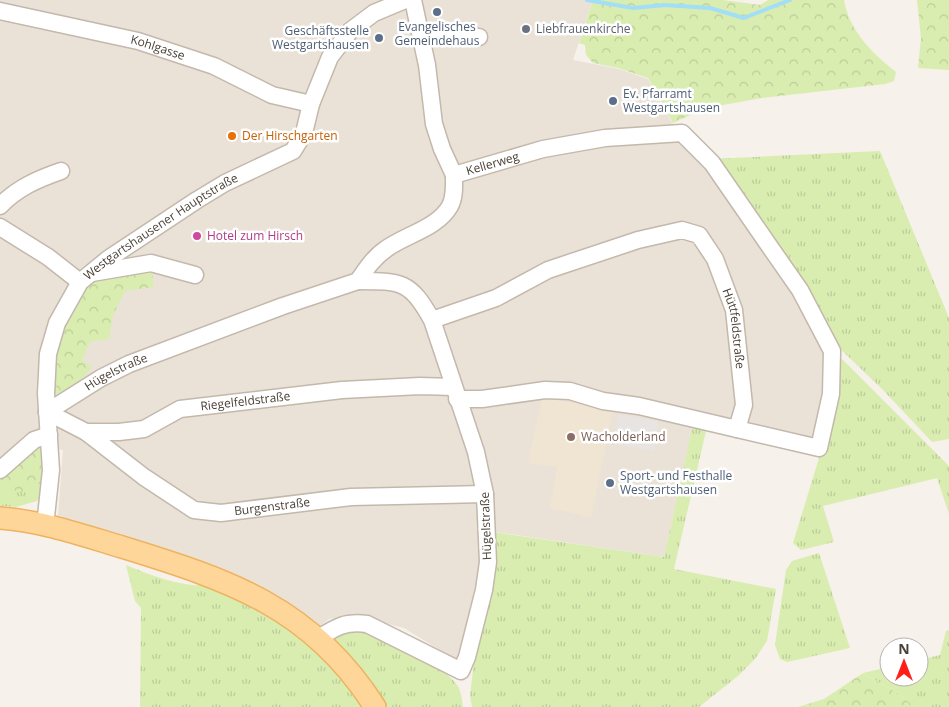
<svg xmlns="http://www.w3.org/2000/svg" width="949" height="707" font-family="'Open Sans',sans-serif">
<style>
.residential{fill:#eae2d7}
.education{fill:#f0e4d3}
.grass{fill:url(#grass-tufts)}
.forest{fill:url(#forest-crowns)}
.parking{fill:#e7e4e2}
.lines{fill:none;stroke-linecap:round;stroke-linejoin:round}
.stream{stroke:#a2def7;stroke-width:4}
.minor-casing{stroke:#c3b8ab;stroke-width:19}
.major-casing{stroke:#eeb360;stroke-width:24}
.minor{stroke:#fff;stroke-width:16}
.major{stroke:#ffd69a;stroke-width:21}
.service-dot{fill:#5c6f8a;stroke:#fff;stroke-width:2}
.worship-dot{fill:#6b7280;stroke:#fff;stroke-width:2}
.food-dot{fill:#e8710a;stroke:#fff;stroke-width:2}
.hotel-dot{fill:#d1479c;stroke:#fff;stroke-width:2}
.education-dot{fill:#8d6e63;stroke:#fff;stroke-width:2}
.labels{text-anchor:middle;stroke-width:5;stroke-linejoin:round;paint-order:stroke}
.service-label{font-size:12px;fill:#4e5e75;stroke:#fff;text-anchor:start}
.worship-label{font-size:12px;fill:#5b616d;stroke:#fff;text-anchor:start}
.street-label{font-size:12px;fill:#4b4137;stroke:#fff}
.food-label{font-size:12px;fill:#c56008;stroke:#fff;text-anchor:start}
.hotel-label{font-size:12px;fill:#b23c85;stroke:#fff;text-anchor:start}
.education-label{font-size:12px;fill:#785e54;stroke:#fff;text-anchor:start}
</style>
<defs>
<pattern id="grass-tufts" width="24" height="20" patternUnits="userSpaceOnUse" patternTransform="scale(1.25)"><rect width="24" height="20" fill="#d9edb0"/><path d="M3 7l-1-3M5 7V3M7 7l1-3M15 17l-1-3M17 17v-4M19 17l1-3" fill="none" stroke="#bccc98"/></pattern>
<pattern id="forest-crowns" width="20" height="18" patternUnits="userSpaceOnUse" patternTransform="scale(1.25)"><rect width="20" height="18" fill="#d9edb0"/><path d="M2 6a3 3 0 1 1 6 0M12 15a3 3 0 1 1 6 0" fill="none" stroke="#bccc98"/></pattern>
</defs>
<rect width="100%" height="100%" fill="#f6f1ea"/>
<!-- residential -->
<path class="residential" d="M0 0H593L573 60 619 69 648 79 679 135 712 168 800 296 823 344 830 368 818 440 695 417 664 557 482 530 483 572 458 661 404 628 353 615 329 619 320 626 260 585 216 566 58 516 63 450 22 442 0 461Z"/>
<!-- education -->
<path class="education" d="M542 397 613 411 591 518 550 508 557 467 528 463Z"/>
<!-- grass -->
<g class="grass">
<path d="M880 151 949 318V439L932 442 882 389 835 344 750 201 726 170 711 159Z"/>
<path d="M842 359 949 466V514L937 478 823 506 834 542 801 550 793 543 823 445 835 364Z"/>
<path d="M693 424 706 431 674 569 776 589 767 641 755 659 738 676 699 707H472L470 696 475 652 492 532 664 557Z"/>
<path d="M44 478 43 491 37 501 16 507 0 506V490H12Z"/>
<path d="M819 553 850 648 787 662 780 659 775 645 786 570 792 561Z"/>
<path d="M126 565C147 574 169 582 192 585 198 586 204 584 210 587 271 608 332 652 364 707H140L141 608 135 601Z"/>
<path d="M355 629C383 640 439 660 457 685 461 690 462 700 463 707H385L365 673 330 638Z"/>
<path d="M949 630V707H915L899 694 863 673 889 667V677H919V660L940 655 946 631Z"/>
</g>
<!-- forest -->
<g class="forest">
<path d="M593 0H723L760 5 768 0H844C850 32 871 52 896 72L894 81 885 84 762 98 706 108 673 123 648 78 618 68 593 63 586 55 585 45 579 43Z"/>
<path d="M917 0H949V70L918 68 921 38Z"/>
<path d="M151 267 154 287 125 291 113 315 109 339 90 342 82 360 92 367C83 379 68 394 52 394 54 365 56 333 71 307 78 296 87 286 95 276Z"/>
<path d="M33 447 40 448 45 453 44 478 29 491 0 490V474Z"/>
<path d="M863 673 899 694 915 707H798L824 699Z"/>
</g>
<!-- parking -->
<path class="parking" d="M619 415 659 421 654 451 614 444Z"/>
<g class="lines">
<!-- stream -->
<path class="stream" d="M587 0 633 8 665 5 710 8 744 18 790 0"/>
<!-- minor casing -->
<g class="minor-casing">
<g id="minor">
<path id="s1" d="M413 0 427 65 434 124 442 149 454 175 543 149 605 138 682 133 712 163 770 247 800 290 832 351 831 394 819 448 737 429"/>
<path id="s2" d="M0 11 138 41 214 66 272 95 311 104"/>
<path d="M421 37H479"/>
<path d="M0 206C17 188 38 179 61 171"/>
<path d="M0 227 48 257 80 282"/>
<path d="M92 273 151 263 195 275"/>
<path id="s3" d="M432 320 496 298 548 270 638 240 682 230 699 235 715 259 734 310 744 405 737 429 639 406 603 401 570 391 545 390 482 399H457"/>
<path id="s4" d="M47 412 101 378 129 364 283 306 358 281C366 269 374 257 386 249 405 235 438 228 450 206 455 197 454 186 454 175"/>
<path id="s5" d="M47 412 86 432H119L144 429 180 409 342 390 420 386 454 387"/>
<path id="s6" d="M86 432 144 477 194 510 221 513 351 497 485 494"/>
<path d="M0 470 34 440 49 435"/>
<path id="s7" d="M45 526 51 470 46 394 48 354 57 323 80 282 108 259 197 200 225 183 293 151 304 133 311 104 330 57 350 31 374 13 405 0"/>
<path d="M317 639C336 627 345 621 367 624L461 671 467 657 484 590 488 562 485 494 476 452 432 320C410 281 402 281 358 281"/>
</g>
</g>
<!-- major casing -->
<g class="major-casing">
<path id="major" d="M0 518C42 521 82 535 122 547 229 580 312 607 375 707"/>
</g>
<!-- minor -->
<use href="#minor" class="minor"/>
<!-- major -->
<use href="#major" class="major"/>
</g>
<!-- markers -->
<g class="service-dot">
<circle cx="437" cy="12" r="5"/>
<circle cx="379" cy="38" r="5"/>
<circle cx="613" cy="101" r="5"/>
<circle cx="610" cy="483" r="5"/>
</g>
<circle class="worship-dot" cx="526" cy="29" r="5"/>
<circle class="food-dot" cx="232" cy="136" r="5"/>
<circle class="hotel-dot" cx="197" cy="236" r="5"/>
<circle class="education-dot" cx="571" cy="437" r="5"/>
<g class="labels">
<!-- service labels -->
<g class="service-label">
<text x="437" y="31" text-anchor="middle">Evangelisches<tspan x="437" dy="14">Gemeindehaus</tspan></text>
<text x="369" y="35" text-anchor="end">Geschäftsstelle<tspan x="369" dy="14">Westgartshausen</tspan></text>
<text x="623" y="98">Ev. Pfarramt<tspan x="623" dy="14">Westgartshausen</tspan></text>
<text x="620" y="480">Sport- und Festhalle<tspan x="620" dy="14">Westgartshausen</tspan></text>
</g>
<!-- worship labels -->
<g class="worship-label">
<text x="536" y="33">Liebfrauenkirche</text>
</g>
<!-- street labels -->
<g class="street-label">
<text dy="4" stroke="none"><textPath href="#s2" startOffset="162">Kohlgasse</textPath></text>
<text dy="4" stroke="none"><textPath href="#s1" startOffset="221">Kellerweg</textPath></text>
<text dy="4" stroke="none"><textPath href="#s7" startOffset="350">Westgartshausener Hauptstraße</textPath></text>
<text dy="4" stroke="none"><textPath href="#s3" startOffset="386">Hüttfeldstraße</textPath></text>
<text dy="4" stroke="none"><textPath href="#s4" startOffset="80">Hügelstraße</textPath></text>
<text dy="4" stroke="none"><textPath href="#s5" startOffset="209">Riegelfeldstraße</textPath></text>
<text dy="4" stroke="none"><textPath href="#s6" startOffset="212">Burgenstraße</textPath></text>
<text transform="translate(486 526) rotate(-92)" y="4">Hügelstraße</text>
</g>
<!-- food labels -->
<g class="food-label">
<text x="242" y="140">Der Hirschgarten</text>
</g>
<!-- hotel labels -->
<g class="hotel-label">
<text x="207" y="240">Hotel zum Hirsch</text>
</g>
<!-- education labels -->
<g class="education-label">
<text x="581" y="441">Wacholderland</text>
</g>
</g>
<!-- north arrow -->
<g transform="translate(904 662)"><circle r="24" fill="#ffffff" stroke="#b7b3af"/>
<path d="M0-4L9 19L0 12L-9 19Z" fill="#ff1f18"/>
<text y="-8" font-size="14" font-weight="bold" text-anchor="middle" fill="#4b4137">N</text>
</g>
</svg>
